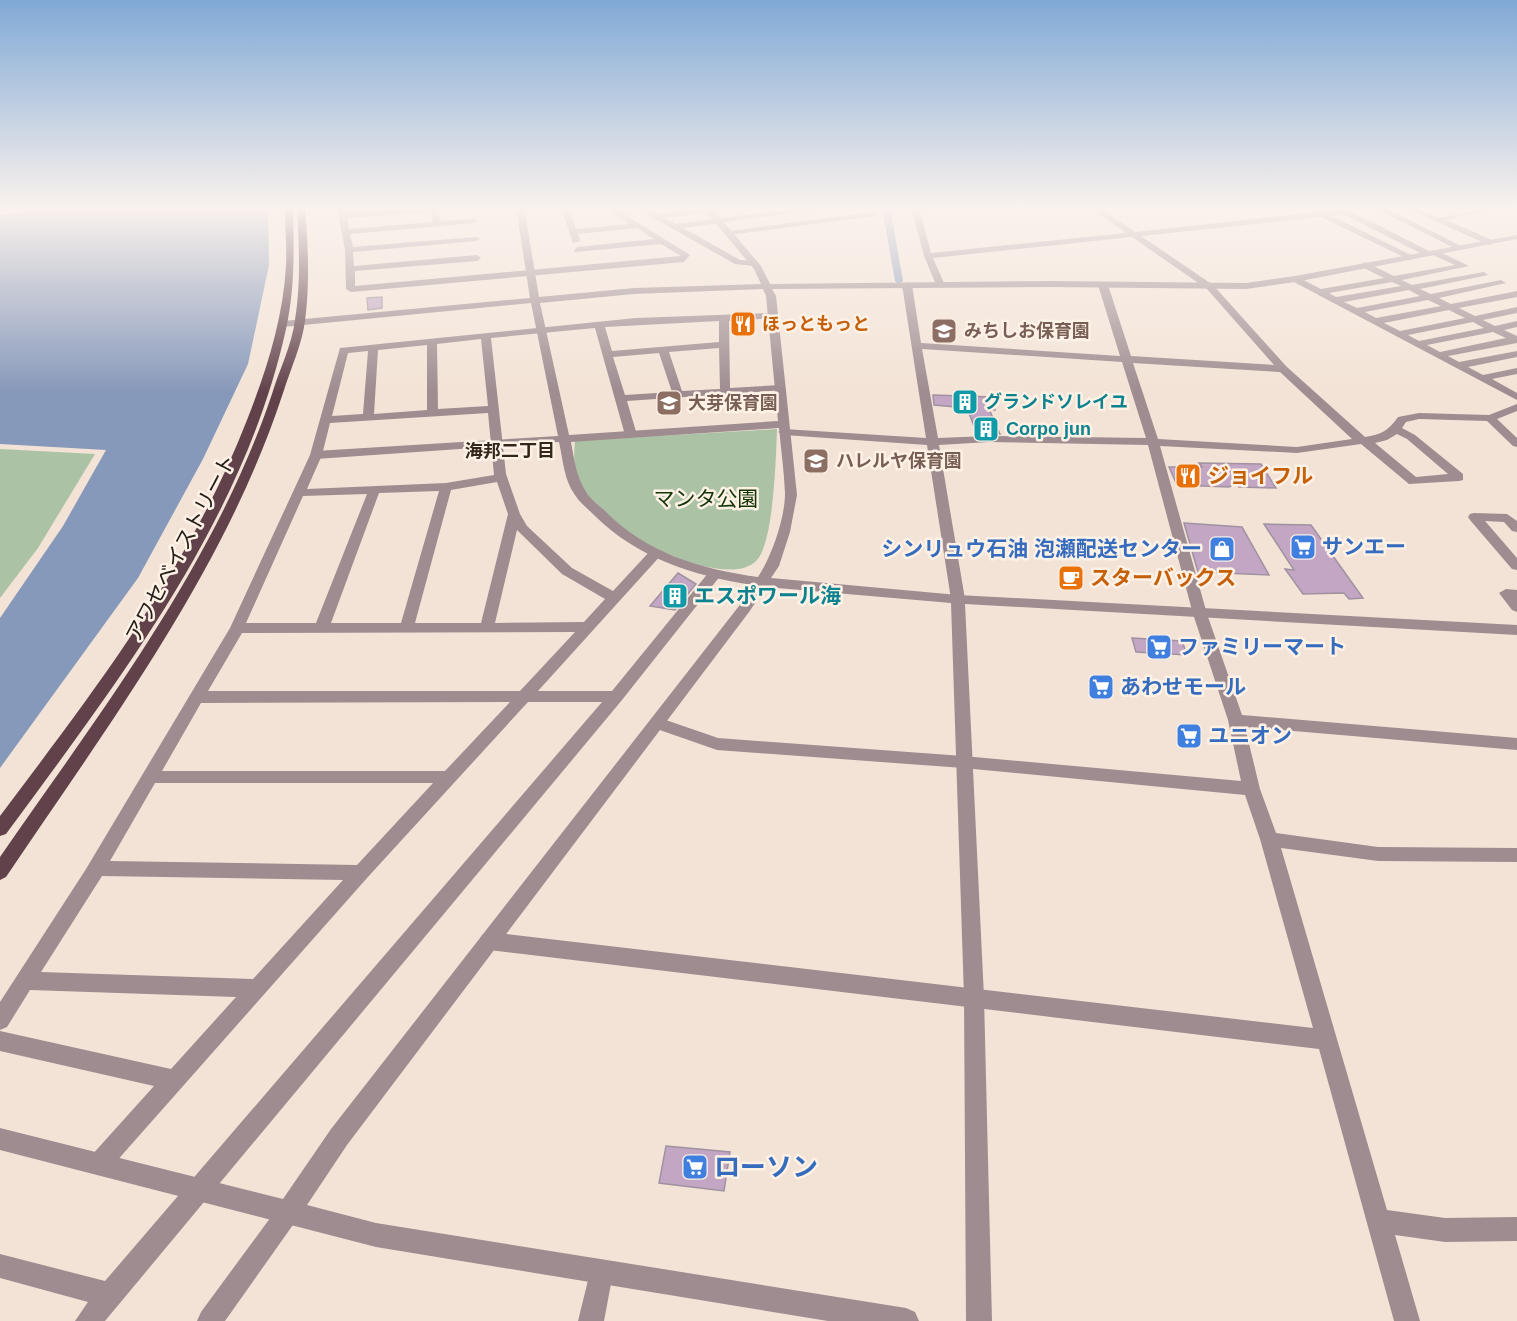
<svg xmlns="http://www.w3.org/2000/svg" width="1517" height="1321" font-family="Helvetica,'Noto Sans JP',sans-serif">
<style>
.green{fill:#acc2a5}
.water{fill:#8799ba}
.lines{fill:none;stroke-linecap:round;stroke-linejoin:round}
.canal{fill:#8799ba;fill-rule:evenodd}
.building{fill:#c2a6c3;stroke:#a092a0;stroke-width:1.5}
.minor{fill:#9e8c90;fill-rule:evenodd}
.tertiary{fill:#9e8c90;fill-rule:evenodd}
.primary{fill:#61424b;fill-rule:evenodd}
.labels{text-anchor:middle;stroke-width:5;stroke-linejoin:round;paint-order:stroke}
.far-food-label{font-size:18px;font-weight:bold;fill:#c56008;stroke:#fef1e6;text-anchor:start}
.far-education-label{font-size:18px;font-weight:bold;fill:#785e54;stroke:#fef1e6;text-anchor:start}
.far-culture-label{font-size:18px;font-weight:bold;fill:#0d838f;stroke:#fef1e6;text-anchor:start}
.far-neighbourhood-label{font-size:18px;font-weight:bold;fill:#33271c;stroke:#fef1e6}
.food-label{font-size:21px;font-weight:bold;fill:#c56008;stroke:#fef1e6;text-anchor:start}
.park-label{font-size:21px;fill:#153607;stroke:#fef1e6}
.shop-label{font-size:21px;font-weight:bold;fill:#366cbe;stroke:#fef1e6;text-anchor:start}
.street-label{font-size:21px;fill:#26201b;stroke:#fef1e6}
.culture-label{font-size:21px;font-weight:bold;fill:#0d838f;stroke:#fef1e6;text-anchor:start}
.near-shop-label{font-size:26px;font-weight:bold;fill:#366cbe;stroke:#fef1e6;text-anchor:start}
</style>
<rect width="100%" height="100%" fill="#f3e3d6"/>
<!-- green -->
<g class="green">
<path d="M777 429C776 456 774 541 757 560 730 589 642 545 617 526 606 517 593 504 585 493 574 479 573 458 575 441Z"/>
<path d="M0 449 95 454 38 548 0 598Z"/>
</g>
<!-- water -->
<path class="water" d="M67 207H268L269 265 248 364 203 459 138 578 0 768V618L63 526 106 450 0 444V215Z"/>
<g class="lines">
<!-- canal -->
<path class="canal" d="M882 207H890L903 281 899 284 895 281Z"/>
</g>
<!-- building -->
<g class="building">
<path d="M382 297V308L368 310 367 298Z"/>
<path d="M933 395 993 397 995 410 989 409 1000 434H977L967 408 934 405Z"/>
<path d="M1199 463 1261 464 1276 488 1239 487 1236 483 1229 487 1177 485 1169 467H1202Z"/>
<path d="M1184 523 1242 527 1269 575 1198 572Z"/>
<path d="M1264 524 1311 525 1363 598 1349 599 1344 593 1303 594 1285 569 1294 570Z"/>
<path d="M678 573 696 584 675 610 650 606Z"/>
<path d="M1132 638 1182 641 1187 655 1136 652Z"/>
<path d="M666 1146 730 1152 724 1191 659 1183Z"/>
</g>
<g class="lines">
<!-- minor -->
<g class="minor">
<path d="M337 207H345L346 213 437 207 441 221 474 219 478 221 474 223 350 234 353 247 476 237 480 239 476 241 353 252 354 266 477 255 481 258 477 261 355 271V286L681 256 661 244 575 252 574 250 578 247 654 239 637 228 578 234 580 241 573 243 561 207H569L576 229 630 224 603 207H613L690 255 684 262 351 292 346 289 345 250ZM431 212 433 222 349 229 347 218Z"/>
<path d="M634 207H645L657 214 716 207H743L665 218 675 224 808 207H834L683 228 740 260 757 261V265L754 266 735 264Z"/>
<path d="M911 207H919L931 253 1126 233 1090 207H1100L1135 232 1336 210 1331 207H1342L1431 252 1438 251 1469 266 1402 280 1412 285 1484 272 1488 275 1420 289 1431 294 1501 280 1506 283 1439 298 1451 304 1517 291V297L1459 308 1475 316 1517 307V313L1483 320 1495 326 1517 321V327L1504 330 1517 336V343L1448 356 1459 362 1517 351V357L1468 367 1483 375 1517 368V374L1492 379 1517 393V400L1292 281V277H1298L1321 289 1384 278 1362 267 1361 265 1365 262 1394 276 1455 265 1433 255 1426 256 1343 214 1332 216 1415 257 1408 259 1321 217 1141 236 1213 285 1287 367 1365 437C1381 435 1389 430 1398 417L1419 413 1489 415 1517 404V411L1497 419 1517 438V447L1513 446 1487 421 1419 419 1406 422 1402 428 1415 435 1463 474V480L1459 481 1409 484 1361 444 1297 453 1160 446 1207 614 1242 715 1517 738V750L1245 727 1260 789 1276 833 1378 847 1517 848V862L1378 861 1281 848 1387 1210 1445 1218 1517 1217V1241L1445 1242 1395 1235 1420 1321H1394L1319 1049 489 950 482 947 479 941 482 935 489 932 1313 1028 1260 839 1245 795 963 768 717 750 651 727 649 723 651 719 657 717 718 738 963 756 1241 781 1228 720 1193 614 1148 445 989 442 939 445 965 599 958 603 951 599 927 445 784 435 778 432 784 429 926 438 902 285 907 282 912 285 921 343 1120 356 1098 285 1103 282 1108 285 1131 356 1274 365 1207 289 1132 237 933 258 945 285 937 287 924 256ZM1392 282 1401 286 1336 297 1329 293ZM1409 290 1420 296 1357 308 1344 302ZM1428 300 1441 306 1376 318 1365 312ZM1449 310 1465 318 1400 331 1384 323ZM1473 322 1484 328 1419 341 1408 335ZM1493 332 1506 338 1440 352 1427 345ZM922 349 1122 362 1146 438 989 436 938 438ZM1133 363 1280 372 1352 439 1297 447 1158 439ZM1397 434 1407 439 1448 474 1416 477 1375 443 1387 440Z"/>
<path d="M1373 207H1384L1465 248 1458 250Z"/>
<path d="M1404 207C1418 207 1430 217 1441 217 1461 216 1480 207 1502 207L1446 220 1492 240V244L1489 245Z"/>
<path d="M873 212 877 214 876 216 729 235 725 233 729 231Z"/>
<path d="M774 313 779 316 777 318 729 321 730 388 780 385 784 386V390L627 401 637 435 631 438 625 435 595 328 491 338 506 474 520 514 527 526 572 568 613 591 650 551 655 550 662 554 538 691H612L709 572H719L721 575 622 700 105 1321H75L88 1302 0 1278V1254L105 1281 602 702H528L367 878 107 1172 99 1175 91 1172 88 1164 91 1156 154 1086 0 1051V1031L171 1069 236 997 30 990 7 1027 0 1030V1002L86 869 230 628 310 455 340 348 636 318ZM719 321V342L612 351 605 327ZM481 339 488 406 438 409 437 344ZM427 345V410L374 414 378 350ZM719 348 720 389 682 391 669 352ZM368 351 363 414 332 416 348 353ZM659 353 672 392 625 395 613 357ZM488 413 494 475 446 483 307 489 322 455 330 423ZM497 482 508 514 481 623H415L451 490ZM439 491 401 623H331L379 493ZM367 494 316 623H246L303 496ZM517 530 562 574 605 599 584 622 495 623ZM575 632 520 691H208L242 633ZM510 702 445 771H162L201 703ZM155 783H433L357 865 110 861ZM102 876 343 880 253 979 41 972Z"/>
<path d="M1474 513 1507 514 1517 521V532L1512 531 1504 522 1485 521 1517 558V570L1512 569 1470 520 1468 517 1470 514Z"/>
<path d="M1506 589 1517 590V612L1512 610 1499 593Z"/>
<path d="M287 1202 295 1206 299 1214 295 1222 225 1321H197L201 1312 279 1206Z"/>
<path d="M601 1261 610 1264 613 1273 604 1321H578L592 1264Z"/>
</g>
<!-- tertiary -->
<path class="tertiary" d="M516 207H524L539 297 634 288 761 284 754 269 702 207H711L761 266 770 284 1051 281 1246 283 1295 276 1517 235V239L1295 282 1246 289 1051 287 772 289 776 296 797 495 790 532 779 566 771 578 958 595 1517 625V635L965 604 984 997 992 1321H966L964 997 951 603 766 587 749 612 347 1145 307 1205 376 1223 906 1308 915 1312 919 1321H828L376 1247 0 1150V1128L283 1199 331 1129 739 606 753 585C694 576 637 558 594 515 588 509 580 503 575 495 564 480 563 460 559 442L316 459 310 455 316 451 558 436 531 303 283 327 278 324 283 321 530 298ZM763 289 766 296 778 421 569 435 540 303 634 294ZM779 428C781 449 784 471 785 493 785 518 772 556 758 577 700 569 646 553 604 510 597 504 589 498 585 490 576 476 574 458 571 442Z"/>
<!-- primary -->
<g class="primary">
<path d="M285 207H293C294 248 295 289 286 329 244 520 119 680 6 834L0 836V816C94 691 190 567 247 420 266 372 283 319 286 266 287 247 285 227 285 207Z"/>
<path d="M297 207H305C308 246 310 282 305 321 302 344 291 368 284 390 227 567 109 724 6 877L0 880V857C101 711 215 564 272 394 279 370 292 345 295 320 301 282 299 246 297 207Z"/>
</g>
</g>
<!-- sky -->
<linearGradient id="sky" x2="0" y2="1"><stop stop-color="#81a9d6"/><stop offset="0.53" stop-color="#faf2ed"/><stop offset="1" stop-color="#faf2ed" stop-opacity="0"/></linearGradient>
<rect width="1517" height="392" fill="url(#sky)"/>
<!-- icons -->
<defs>
<g id="restaurant-square" transform="scale(1.35)"><rect x="-9" y="-9" width="18" height="18" rx="4" fill="#e8710a" stroke="#fef1e6"/><path d="M-5-6h1v4h1v-4h1v4h1v-4h1v5L-1.5 .5V6h-2V.5L-5-1ZM5-6V6H3V1.5H1.5Q1.5-4 5-6Z" fill="#fff"/></g>
<g id="school-square" transform="scale(1.35)"><rect x="-9" y="-9" width="18" height="18" rx="4" fill="#8d6e63" stroke="#fef1e6"/><path d="M0-5L7-2L0 1L-7-2ZM-4 1L0 2.5L4 1V4Q0 6-4 4Z" fill="#fff"/></g>
<g id="building-square" transform="scale(1.35)"><rect x="-9" y="-9" width="18" height="18" rx="4" fill="#0f9aa8" stroke="#fef1e6"/><path d="M-4-6H4V6H1V3H-1V6H-4ZM-2.5-4.3h1.7v1.8h-1.7ZM.8-4.3h1.7v1.8H.8ZM-2.5-1h1.7V.8h-1.7ZM.8-1h1.7V.8H.8Z" fill="#fff"/></g>
<g id="supermarket-square" transform="scale(1.35)"><rect x="-9" y="-9" width="18" height="18" rx="4" fill="#3f7fe0" stroke="#fef1e6"/><path d="M-6-5.5h2.5l.6 2H6L4.5 2H-2.5L-4.4-4H-6ZM-1.5 3.2a1.3 1.3 0 1 0 .1 0ZM3 3.2a1.3 1.3 0 1 0 .1 0Z" fill="#fff"/></g>
<g id="shop-square" transform="scale(1.35)"><rect x="-9" y="-9" width="18" height="18" rx="4" fill="#3f7fe0" stroke="#fef1e6"/><path d="M-5-2.5h2.3a2.7 3.5 0 0 1 5.4 0H5L5.5 6h-11ZM-1.5-2.5h3a1.5 2.3 0 0 0-3 0Z" fill="#fff"/></g>
<g id="cafe-square" transform="scale(1.35)"><rect x="-9" y="-9" width="18" height="18" rx="4" fill="#e8710a" stroke="#fef1e6"/><path d="M-5.5-4.5H6V0H3Q3 3.5 0 3.5H-2.5Q-5.5 3.5-5.5 0ZM3-3.2v2h1.7v-2ZM-6 4.5H4V6H-6Z" fill="#fff"/></g>
</defs>
<g fill-rule="evenodd">
<use href="#restaurant-square" x="743" y="324"/>
<use href="#school-square" x="944" y="331"/>
<use href="#building-square" x="965" y="402"/>
<use href="#school-square" x="669" y="403"/>
<use href="#building-square" x="986" y="429"/>
<use href="#school-square" x="816" y="461"/>
<use href="#restaurant-square" x="1188" y="476"/>
<use href="#supermarket-square" x="1303" y="547"/>
<use href="#shop-square" x="1222" y="549"/>
<use href="#cafe-square" x="1071" y="578"/>
<use href="#building-square" x="675" y="596"/>
<use href="#supermarket-square" x="1159" y="647"/>
<use href="#supermarket-square" x="1101" y="687"/>
<use href="#supermarket-square" x="1189" y="736"/>
<use href="#supermarket-square" x="695" y="1167"/>
</g>
<g class="labels">
<!-- far-food labels -->
<g class="far-food-label">
<text x="762" y="330">ほっともっと</text>
</g>
<!-- far-education labels -->
<g class="far-education-label">
<text x="964" y="337">みちしお保育園</text>
<text x="688" y="409">大芽保育園</text>
<text x="836" y="467">ハレルヤ保育園</text>
</g>
<!-- far-culture labels -->
<g class="far-culture-label">
<text x="984" y="408">グランドソレイユ</text>
<text x="1006" y="435">Corpo jun</text>
</g>
<!-- far-neighbourhood labels -->
<g class="far-neighbourhood-label">
<text x="510" y="457">海邦二丁目</text>
</g>
<!-- food labels -->
<g class="food-label">
<text x="1208" y="483">ジョイフル</text>
<text x="1090" y="585">スターバックス</text>
</g>
<!-- park labels -->
<g class="park-label">
<text x="706" y="506">マンタ公園</text>
</g>
<!-- shop labels -->
<g class="shop-label">
<text x="1322" y="554">サンエー</text>
<text x="1202" y="556" text-anchor="end">シンリュウ石油 泡瀬配送センター</text>
<text x="1178" y="654">ファミリーマート</text>
<text x="1120" y="694">あわせモール</text>
<text x="1208" y="743">ユニオン</text>
</g>
<!-- street labels -->
<g class="street-label">
<text transform="translate(181 548) rotate(-62)" y="7">アワセベイストリート</text>
</g>
<!-- culture labels -->
<g class="culture-label">
<text x="694" y="603">エスポワール海</text>
</g>
<!-- near-shop labels -->
<g class="near-shop-label">
<text x="714" y="1176">ローソン</text>
</g>
</g>
</svg>
